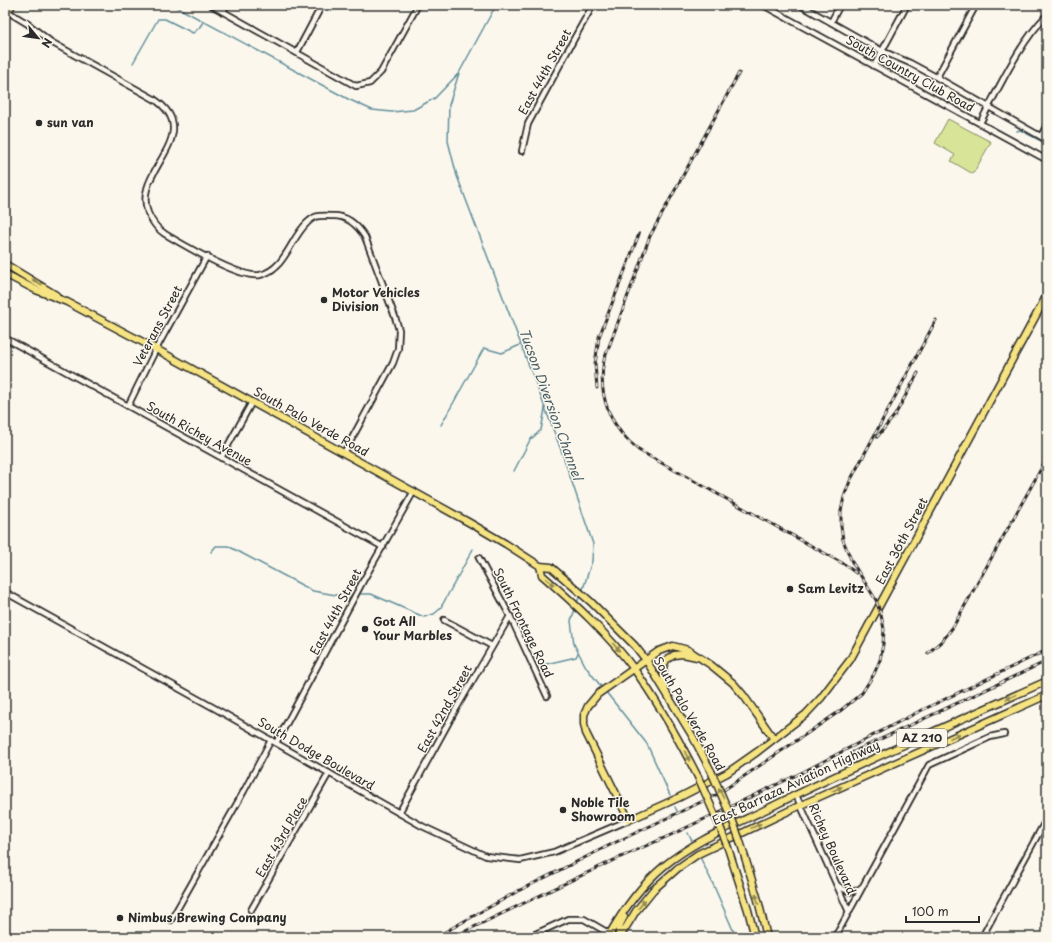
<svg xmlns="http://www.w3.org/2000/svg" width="1052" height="942" font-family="'Playpen Sans',sans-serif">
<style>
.green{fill:#d8e598;stroke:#828862}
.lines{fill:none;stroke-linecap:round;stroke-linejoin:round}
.stream{stroke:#628f9c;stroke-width:1.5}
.minor-casing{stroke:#2b2b2b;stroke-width:8}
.major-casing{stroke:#2b2b2b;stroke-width:9}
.minor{stroke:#fbf7ec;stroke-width:4.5}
.major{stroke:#f6e381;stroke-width:6}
.rail-casing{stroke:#2b2b2b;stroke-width:3}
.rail{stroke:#fbf7ec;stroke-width:1.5;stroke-dasharray:4.5;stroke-linecap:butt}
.major-bridge-casing{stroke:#2b2b2b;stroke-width:9;stroke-linecap:butt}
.major-bridge{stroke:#f6e381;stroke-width:6}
.oneway{fill:#908756}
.poi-dot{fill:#2b2b2b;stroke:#fbf7ec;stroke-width:1.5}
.labels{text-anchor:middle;stroke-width:3;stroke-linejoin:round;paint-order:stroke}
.shield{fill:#fbf7ec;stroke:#696865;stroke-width:1}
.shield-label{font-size:11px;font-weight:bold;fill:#2b2b2b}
.street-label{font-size:12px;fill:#2b2b2b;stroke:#fbf7ec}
.poi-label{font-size:12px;font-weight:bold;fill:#2b2b2b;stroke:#fbf7ec;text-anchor:start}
.water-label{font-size:13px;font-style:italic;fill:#475d63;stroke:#fbf7ec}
</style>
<rect width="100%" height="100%" fill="#fbf7ec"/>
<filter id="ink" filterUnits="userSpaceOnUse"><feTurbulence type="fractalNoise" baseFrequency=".025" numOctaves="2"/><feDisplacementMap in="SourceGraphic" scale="8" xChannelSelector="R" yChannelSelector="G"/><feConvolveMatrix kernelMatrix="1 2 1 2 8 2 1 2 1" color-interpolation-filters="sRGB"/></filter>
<g filter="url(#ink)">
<!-- green -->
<path class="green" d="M948 119 991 142 973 174 951 161 955 155 935 143Z"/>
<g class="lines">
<!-- stream -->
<g class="stream">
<path d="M173 5 348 99 372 110 392 112 413 110 435 98 458 74"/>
<path d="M496 5 459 73 449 105 448 141 457 176 561 450 593 544 592 561 582 592"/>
<path d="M133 63 158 19H165L193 33 199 28 203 22"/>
<path d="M1017 131 1020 130 1047 144"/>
<path d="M441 425 484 348 502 353 520 345"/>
<path d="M514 471 530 440 541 430 545 409"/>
<path d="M211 552 216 546H228L313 591 336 595H351"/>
<path d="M361 594H371L424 617 434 614 440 609 473 549"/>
<path d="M577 603 580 595"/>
<path d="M575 609 571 621 574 644 586 667 603 689"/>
<path d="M542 665 576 657 578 653"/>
<path d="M606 692 647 744 670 795"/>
<path d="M675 807 677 811"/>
<path d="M688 833 694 845"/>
<path d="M699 855 713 884 736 937"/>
</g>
<!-- minor casing -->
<g class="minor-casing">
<g id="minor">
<path d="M211 5 356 86 370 83 381 72 418 5"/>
<path d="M763 5 1047 160"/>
<path d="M802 6 882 51 910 63 936 77 1047 140"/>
<path d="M5 10 28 24 51 42 154 99C197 128 155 158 147 189 145 196 145 205 148 213 152 222 157 229 165 234 184 245 240 279 260 275 286 269 290 238 308 222 310 220 313 218 315 217 321 215 328 216 334 216 348 216 358 226 365 237L395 317 399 330 398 349 393 363 344 453"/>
<path d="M223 12 226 5"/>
<path d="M831 22 840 5"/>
<path d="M297 52 322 5"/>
<path d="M874 66 907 5"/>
<path d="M937 77 976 5"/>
<path d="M980 123C999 88 1019 43 1047 15"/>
<path d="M1041 136 1047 125"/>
<path d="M522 151 528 124 575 37 593 5"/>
<path d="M5 338 383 547"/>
<path d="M128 406 156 349 207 256"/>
<path d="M221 458 252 402"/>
<path d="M479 558 511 618 547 696"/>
<path d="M5 592 216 709 422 826 486 856 520 860 554 852 629 820"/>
<path d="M444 620 492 646"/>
<path d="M276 743 363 581 414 491"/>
<path d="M796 795 849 912"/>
<path d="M399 813 456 709 510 616"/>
<path d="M837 885C846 891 852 895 862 887"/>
<path d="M251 910 329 773"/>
<path d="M171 920 244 791 271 740"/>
<path d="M529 937 568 919H584L610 934"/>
<path d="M834 937 839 930 929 765 990 737 1004 734"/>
<path d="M982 937 1047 818"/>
</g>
</g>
<!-- major casing -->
<g class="major-casing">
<g id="major">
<path d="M5 17 12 5"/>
<path d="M5 264 56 295"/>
<path d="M5 274 36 290 67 302 156 349 470 523 506 544 540 566 551 567 591 602 635 646 646 660 665 691 693 737 711 771"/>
<path d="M540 566 542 575C575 604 608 634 634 669 659 703 679 740 698 777"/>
<path d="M665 689 663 667 666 660 674 655 683 654 697 657"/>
<path d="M774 739 744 696 733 683 711 665 688 650 673 646 659 651 598 694 588 706 584 715V724L586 733 629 820 678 798 727 773 757 752 806 714 821 698 850 660 1047 295"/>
<path d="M740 841 758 900 767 937"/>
<path d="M728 848 748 910 755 937"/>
<path d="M608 937C623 910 640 886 664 866 697 839 737 824 775 805 864 761 956 722 1047 681"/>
<path d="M620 937 636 911 653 890 678 868 698 854 801 805 1047 695"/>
<path d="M620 937C617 929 620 924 624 917"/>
</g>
</g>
<!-- minor -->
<use href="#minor" class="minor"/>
<!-- major -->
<use href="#major" class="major"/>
<!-- rail casing -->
<g class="rail-casing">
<g id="rail">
<path d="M739 73 650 236 604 360C597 397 611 429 640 451L844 564 856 573"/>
<path d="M597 388 595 364 599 337 639 234"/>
<path d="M877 437 895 415 918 373"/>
<path d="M928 653 943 640 953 627 1047 458"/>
<path d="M853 752 1047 661"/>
<path d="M436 937 518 891 612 844 718 794 840 711 862 693 874 674 880 660 883 644 884 629 881 615 876 600 852 562 843 540 841 526V511L844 497 850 481 936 320"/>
<path d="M453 937 614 860 673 834 803 772 916 713 1047 650"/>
</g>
</g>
<!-- rail -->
<use href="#rail" class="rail"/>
<!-- major-bridge casing -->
<g class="major-bridge-casing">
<g id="major-bridge">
<path d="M711 771 732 819 740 841"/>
<path d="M698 777 719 824 728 848"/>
</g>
</g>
<!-- major-bridge -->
<use href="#major-bridge" class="major-bridge"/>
</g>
<!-- one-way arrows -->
<defs><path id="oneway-solid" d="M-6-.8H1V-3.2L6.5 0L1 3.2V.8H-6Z"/></defs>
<g class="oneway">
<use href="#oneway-solid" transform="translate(37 282) rotate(-150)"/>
<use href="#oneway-solid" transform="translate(550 582) rotate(41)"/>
<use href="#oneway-solid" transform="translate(616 647) rotate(48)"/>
<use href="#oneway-solid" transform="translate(1011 697) rotate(156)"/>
<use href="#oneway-solid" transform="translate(955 736) rotate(-24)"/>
<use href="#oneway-solid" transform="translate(687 756) rotate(62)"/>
<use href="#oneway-solid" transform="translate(837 789) rotate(-24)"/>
<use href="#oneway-solid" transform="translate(721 793) rotate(-114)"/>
<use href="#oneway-solid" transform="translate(756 826) rotate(-25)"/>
<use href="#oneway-solid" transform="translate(757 899) rotate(-106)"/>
<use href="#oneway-solid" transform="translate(642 904) rotate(-51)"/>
</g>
</g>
<!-- markers -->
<g class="poi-dot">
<circle cx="39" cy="123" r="4"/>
<circle cx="324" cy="300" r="4"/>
<circle cx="790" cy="589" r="4"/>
<circle cx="365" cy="629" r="4"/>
<circle cx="563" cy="810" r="4"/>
<circle cx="120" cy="918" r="4"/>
</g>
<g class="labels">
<!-- shield labels -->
<rect class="shield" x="897" y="729" width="50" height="18" rx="3"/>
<g class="shield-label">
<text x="922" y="742">AZ 210</text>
</g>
<!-- street labels -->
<g class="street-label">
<text transform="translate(545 72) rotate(-61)" y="4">East 44th Street</text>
<text transform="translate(910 74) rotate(29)" y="4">South Country Club Road</text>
<text transform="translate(158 326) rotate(-62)" y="4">Veterans Street</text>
<text transform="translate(311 422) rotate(29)" y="4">South Palo Verde Road</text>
<text transform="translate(199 434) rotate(29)" y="4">South Richey Avenue</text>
<text transform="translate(902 541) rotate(-62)" y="4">East 36th Street</text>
<text transform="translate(336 612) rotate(-62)" y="4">East 44th Street</text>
<text transform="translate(523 623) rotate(64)" y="4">South Frontage Road</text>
<text transform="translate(445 709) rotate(-61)" y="4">East 42nd Street</text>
<text transform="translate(689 714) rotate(60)" y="4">South Palo Verde Road</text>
<text transform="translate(316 754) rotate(30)" y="4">South Dodge Boulevard</text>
<text transform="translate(796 783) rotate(-25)" y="4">East Barraza Aviation Highway</text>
<text transform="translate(282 837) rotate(-60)" y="4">East 43rd Place</text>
<text transform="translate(832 849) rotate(66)" y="4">Richey Boulevard</text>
</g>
<!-- poi labels -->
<g class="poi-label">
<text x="47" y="127">sun van</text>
<text x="332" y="297">Motor Vehicles<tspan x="332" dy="14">Division</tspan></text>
<text x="798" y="593">Sam Levitz</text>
<text x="373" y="626">Got All<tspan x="373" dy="14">Your Marbles</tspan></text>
<text x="571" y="807">Noble Tile<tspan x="571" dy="14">Showroom</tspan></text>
<text x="128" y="922">Nimbus Brewing Company</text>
</g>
<!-- water labels -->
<g class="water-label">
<text transform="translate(551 404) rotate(70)" y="5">Tucson Diversion Channel</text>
</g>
</g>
<!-- margin -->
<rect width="1052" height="942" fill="none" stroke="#fbf7ec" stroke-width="20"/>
<rect x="10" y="10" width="1032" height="922" fill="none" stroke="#2b2b2b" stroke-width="1.5" filter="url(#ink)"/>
<!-- north arrow -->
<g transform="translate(38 38) rotate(119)" stroke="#fbf7ec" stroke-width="3" paint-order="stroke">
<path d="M0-3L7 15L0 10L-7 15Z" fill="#2b2b2b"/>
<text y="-6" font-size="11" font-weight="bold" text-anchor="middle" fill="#2b2b2b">N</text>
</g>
<!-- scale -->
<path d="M906 916v6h73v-6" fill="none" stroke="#2b2b2b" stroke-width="2"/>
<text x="912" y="916" font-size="12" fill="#2b2b2b" stroke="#fbf7ec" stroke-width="3" paint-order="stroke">100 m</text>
</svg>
